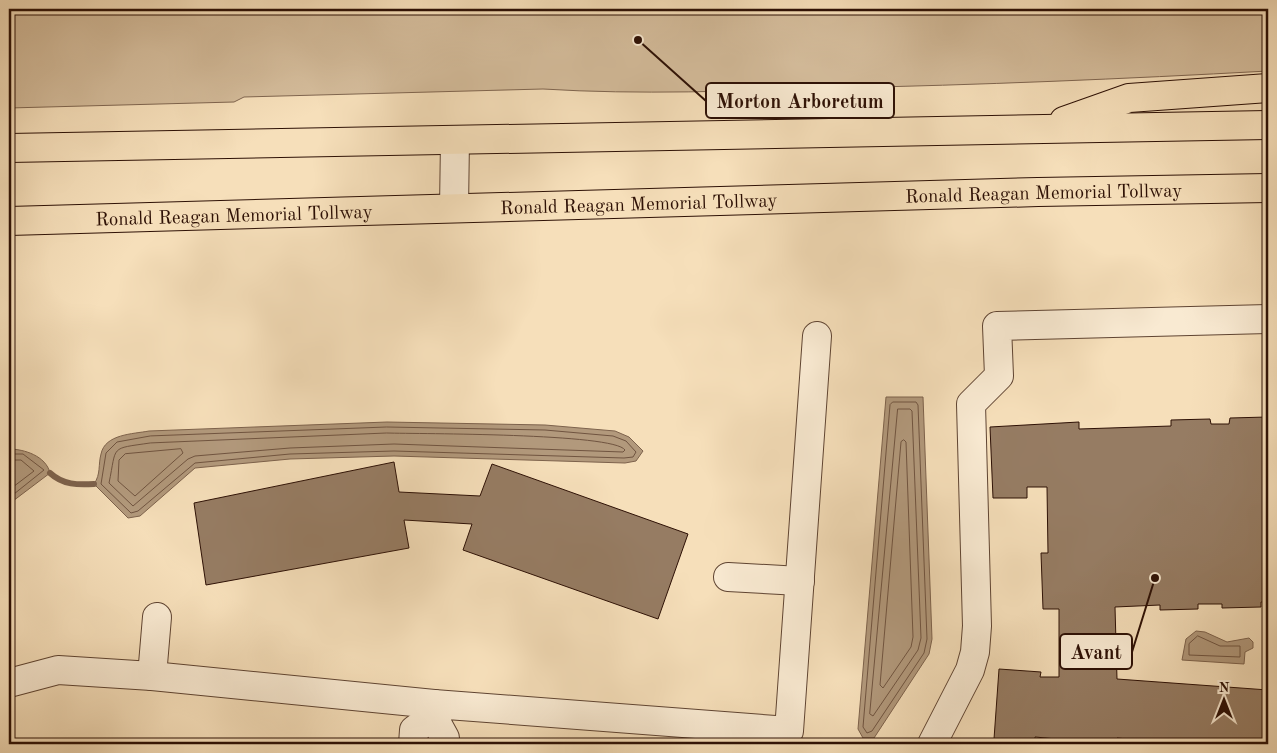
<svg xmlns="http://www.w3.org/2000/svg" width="1277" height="753" font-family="'Old Standard TT',serif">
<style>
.green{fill:#d4bc9b;stroke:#806650}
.water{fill:#b2997c;stroke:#7d624c}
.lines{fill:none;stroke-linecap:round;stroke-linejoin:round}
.shore{stroke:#705440;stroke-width:1}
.stream{stroke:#7d624c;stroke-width:6}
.building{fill:#967c63;stroke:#2d1005}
.minor-casing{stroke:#5f4432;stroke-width:30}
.highway-casing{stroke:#2d1005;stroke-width:30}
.minor{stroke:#f9ead2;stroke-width:28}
.highway{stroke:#f6dfba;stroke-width:28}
.labels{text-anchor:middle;stroke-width:4.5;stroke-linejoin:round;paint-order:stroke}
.street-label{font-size:19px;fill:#2d1005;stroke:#f9ead2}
.leader{fill:none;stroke:#2d1005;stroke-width:2}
.callout-dot{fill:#2d1005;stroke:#f9ead2;stroke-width:2}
.callout{fill:#f9ead2;stroke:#2d1005;stroke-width:2}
.callout-label{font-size:20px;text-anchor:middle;font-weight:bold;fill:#2d1005}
</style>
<rect width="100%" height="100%" fill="#f6dfba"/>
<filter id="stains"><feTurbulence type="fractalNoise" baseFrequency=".004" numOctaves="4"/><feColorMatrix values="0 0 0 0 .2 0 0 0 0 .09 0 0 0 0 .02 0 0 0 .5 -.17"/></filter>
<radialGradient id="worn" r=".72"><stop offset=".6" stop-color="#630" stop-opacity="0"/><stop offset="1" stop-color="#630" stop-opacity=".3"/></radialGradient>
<!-- green -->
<path class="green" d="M9 9H1268V71C1123 79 979 85 834 88 737 91 639 95 543 89L244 97 234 102 9 108Z"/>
<!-- water -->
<g class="water">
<path d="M886 397H923L932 639 929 654 874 738H863L858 729Z"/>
<path d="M387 422 545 425 615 431 629 437 643 451 636 461 625 463 394 456 290 459 195 468 140 516 128 518 94 484C101 474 98 465 101 454 105 434 133 434 149 431Z"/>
<path d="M9 449C24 449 46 456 50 473L9 504Z"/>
<path d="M1196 631 1205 632 1227 642 1249 638 1253 642V648L1245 652 1244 664 1182 660 1186 639Z"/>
</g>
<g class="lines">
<!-- shore -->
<g class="shore">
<path d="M893 402H916L918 405 927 639 924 653 872 731 867 733 863 727 890 405Z"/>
<path d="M898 409H910L912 411 921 638 918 650 873 716 870 714Z"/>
<path d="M387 427 545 430 613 436 626 441 636 452 633 457 624 458 394 451 290 454 195 463 138 511 131 513 101 484 106 453 117 442 150 436Z"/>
<path d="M387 433C418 434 614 433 625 450L623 452 394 444 290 448 195 456 188 459 133 506 109 483C117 445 109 449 150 443Z"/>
<path d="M904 440 906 442 913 637 911 647 883 688 880 685 901 442Z"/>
<path d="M181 449 183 453 135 496 118 481 119 460 125 454Z"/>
<path d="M9 454H23L44 470 9 498"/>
<path d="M9 460H21L34 471 9 490"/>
<path d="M1198 636 1220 646H1240V657L1189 655V644Z"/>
</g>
<!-- stream -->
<path class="stream" d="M50 473C63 485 78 485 94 484"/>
</g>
<!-- building -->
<g class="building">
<path d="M1267 417 1268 602H1261V607L1222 608V604H1198V609L1160 610V605L1115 607 1117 679 1268 690V744H1160V742L1117 738V744H1110L1035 737V742L994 739 999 669 1041 672 1040 677H1059V609H1043L1041 553H1048L1047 487H1027V498H993L990 427 1079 422V429L1171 426V420L1210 419 1211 424H1229L1230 418Z"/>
<path d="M394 462 399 492 480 496 492 464 688 534 658 619 463 550 472 524 404 520 409 548 206 585 194 503Z"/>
</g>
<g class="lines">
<!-- minor casing -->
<g class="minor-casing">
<g id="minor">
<path d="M454 208 455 140"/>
<path d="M728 577 800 581"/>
<path d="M152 676 157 617"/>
<path d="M9 683 58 670 152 676 434 704"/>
<path d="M413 744 414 730 433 716"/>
<path d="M444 744 445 738 433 716 434 704 789 731 817 336"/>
<path d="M932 744 970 670 975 652 977 626 971 404 999 376 997 326 1268 319"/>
</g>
</g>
<!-- highway casing -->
<g class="highway-casing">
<g id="highway">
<path d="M1064 121 1129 98 1268 88"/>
<path d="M9 148 1268 125"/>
<path id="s1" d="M9 221 1038 192 1268 188"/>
</g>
</g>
<!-- minor -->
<use href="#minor" class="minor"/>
<!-- highway -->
<use href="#highway" class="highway"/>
</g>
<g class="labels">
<!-- street labels -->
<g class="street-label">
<text dy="7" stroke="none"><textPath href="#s1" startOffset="1035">Ronald Reagan Memorial Tollway</textPath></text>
<text dy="7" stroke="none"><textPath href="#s1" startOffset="630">Ronald Reagan Memorial Tollway</textPath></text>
<text dy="7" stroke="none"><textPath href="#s1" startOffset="225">Ronald Reagan Memorial Tollway</textPath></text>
</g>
</g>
<!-- callouts -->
<path class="leader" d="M638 40L706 101M1155 578L1132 652"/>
<g class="callout-dot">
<circle cx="638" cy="40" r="5"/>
<circle cx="1155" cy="578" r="5"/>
</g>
<g class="callout">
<rect x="706" y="83" width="188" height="35" rx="5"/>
<rect x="1060" y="634" width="72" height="35" rx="5"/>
</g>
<g class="callout-label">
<text x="800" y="108">Morton Arboretum</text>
<text x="1096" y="659">Avant</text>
</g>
<!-- margin -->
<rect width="1277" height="753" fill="none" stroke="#f6dfba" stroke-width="30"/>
<rect x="10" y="10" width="1257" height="733" fill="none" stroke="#2d1005" stroke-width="2.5"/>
<rect x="15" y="15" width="1247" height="723" fill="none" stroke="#2d1005"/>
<!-- north arrow -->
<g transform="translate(1224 700)" stroke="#f9ead2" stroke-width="4" paint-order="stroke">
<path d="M0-4L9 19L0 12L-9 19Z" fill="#2d1005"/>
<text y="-8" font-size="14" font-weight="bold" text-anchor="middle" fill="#2d1005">N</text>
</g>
<rect width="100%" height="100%" filter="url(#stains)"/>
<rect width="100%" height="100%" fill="url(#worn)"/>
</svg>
